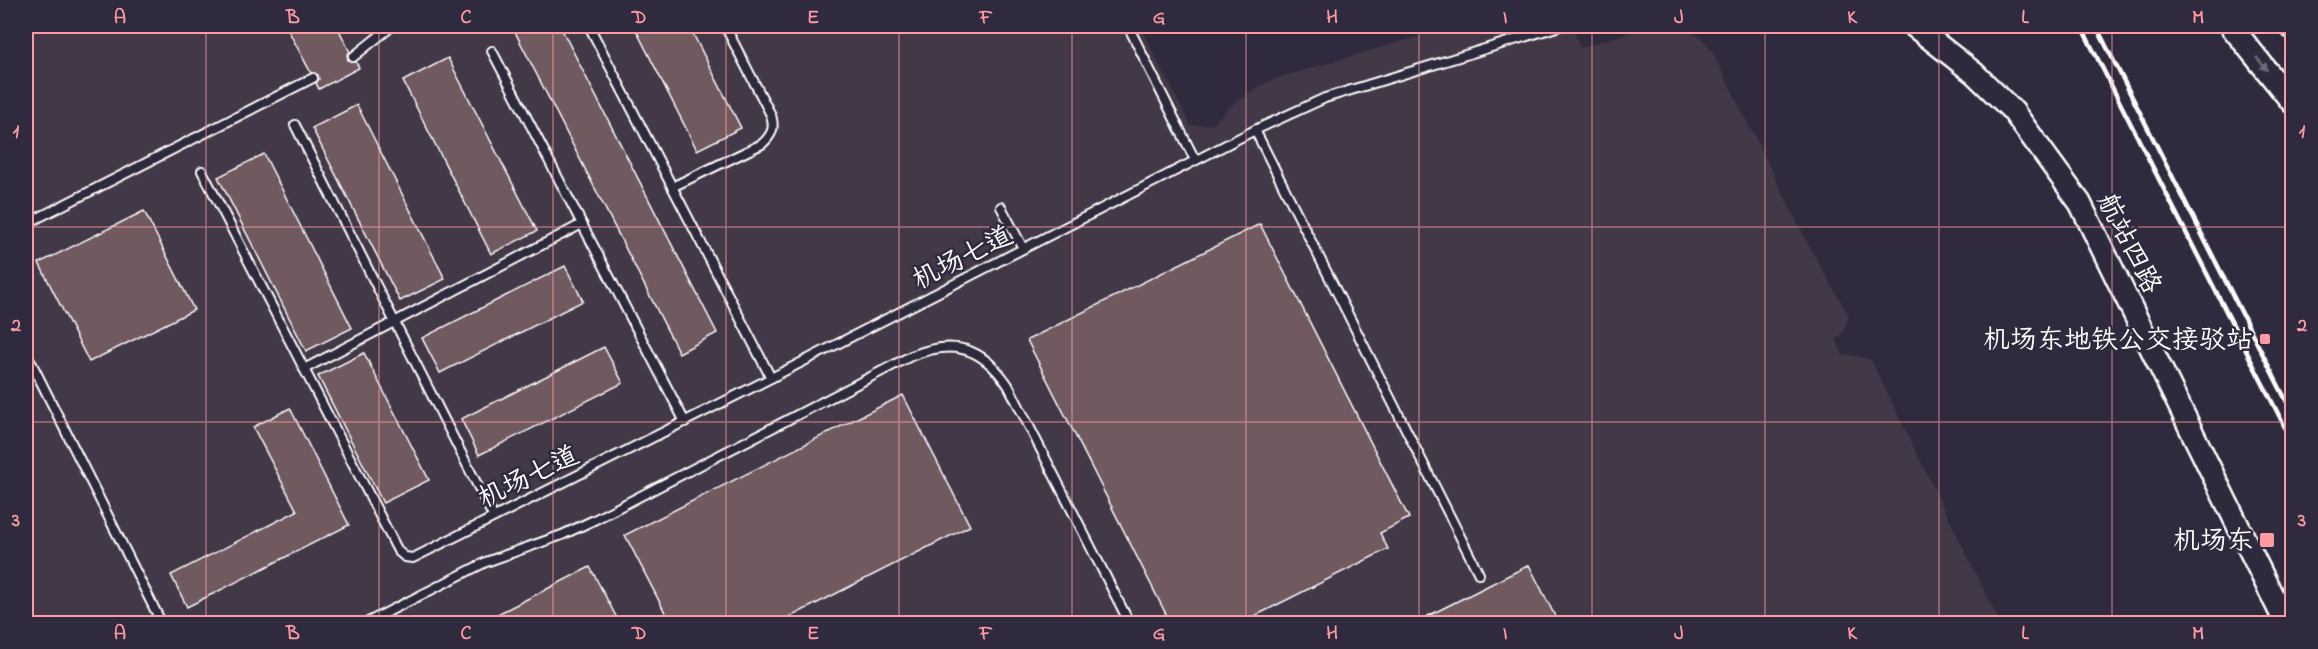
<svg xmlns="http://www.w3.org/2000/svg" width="2318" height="649" font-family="'Indie Flower','LXGW WenKai TC',sans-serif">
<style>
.built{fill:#423847}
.building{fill:#705a5f;stroke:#fff;stroke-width:1.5}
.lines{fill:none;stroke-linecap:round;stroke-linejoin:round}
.lane-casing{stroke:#fff;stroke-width:12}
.secondary-casing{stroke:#fff;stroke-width:26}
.primary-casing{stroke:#fff;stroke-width:27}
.lane{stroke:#2f2a3d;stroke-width:8}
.secondary{stroke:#2f2a3d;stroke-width:21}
.primary{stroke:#776864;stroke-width:22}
.rail{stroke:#fff;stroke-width:4.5}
.oneway{fill:#6d6a77}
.grid{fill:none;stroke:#ff9aa2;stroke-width:1.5;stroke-opacity:0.55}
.poi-dot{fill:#ff9aa2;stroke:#2f2a3d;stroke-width:2}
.labels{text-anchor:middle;stroke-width:5;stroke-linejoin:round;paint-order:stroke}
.street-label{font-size:27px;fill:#fff;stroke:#2f2a3d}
.poi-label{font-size:27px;fill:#fff;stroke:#2f2a3d;text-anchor:end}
.neatline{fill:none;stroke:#ff9aa2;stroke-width:2}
.grid-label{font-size:20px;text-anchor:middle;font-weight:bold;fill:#ff9aa2}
</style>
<rect width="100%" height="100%" fill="#2f2a3d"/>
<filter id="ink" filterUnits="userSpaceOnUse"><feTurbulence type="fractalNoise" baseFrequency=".0167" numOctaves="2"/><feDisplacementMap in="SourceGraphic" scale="12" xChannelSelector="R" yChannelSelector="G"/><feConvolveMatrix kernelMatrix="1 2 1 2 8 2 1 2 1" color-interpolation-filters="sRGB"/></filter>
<g filter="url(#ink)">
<!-- built -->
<path class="built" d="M26 26H1140L1191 126 1213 124 1230 106 1263 84 1281 77 1454 26H1573L1580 48 1650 26H1675L1701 37 1711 49 1809 246 1849 316 1842 334 1836 339 1843 356 1852 355 1871 360 2000 623H26Z"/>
<!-- building -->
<g class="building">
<path d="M286 26H337L350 52 347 55 348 60 356 62 359 68 319 89 316 83 319 79 318 75 311 73Z"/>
<path d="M512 26H560L717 333 679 353Z"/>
<path d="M634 26H689L741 128 697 150Z"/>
<path d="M448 58 537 231 491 254 403 81Z"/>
<path d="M357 105 445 279 400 301 312 128Z"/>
<path d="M264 154 352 328 306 351 218 177Z"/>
<path d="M144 211 194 310 89 362 39 263Z"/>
<path d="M1260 224 1409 518 1380 533 1388 549 1239 624H1171L1027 340Z"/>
<path d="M565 266 583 301 440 373 422 338Z"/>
<path d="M604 347 623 383 479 455 461 419Z"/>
<path d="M364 353 429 480 383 503 318 376Z"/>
<path d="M903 395 970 526 776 624H671L625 535Z"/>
<path d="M290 408 349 525 187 607 171 575 297 511 253 427Z"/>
<path d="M1529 565 1559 624H1412Z"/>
<path d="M590 567 620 624H478Z"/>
</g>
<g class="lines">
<!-- lane casing -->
<g class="lane-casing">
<g id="lane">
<path d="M589 26 771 378"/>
<path d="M1128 26 1195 160"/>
<path d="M492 51 685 422"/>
<path d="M353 57 392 26"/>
<path d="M295 125 493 516"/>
<path d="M1255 130 1479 574"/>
<path d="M202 171 398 551 405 557 413 558 771 378 1255 130 1325 98 1560 26"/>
<path d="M672 187 762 144C772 135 775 128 771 115L725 26"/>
<path d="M1001 207 1023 248"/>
<path d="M26 224 313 78"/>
<path d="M26 352 162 624"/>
<path d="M304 369 582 224"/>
<path d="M364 624 486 562 562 535 594 520 911 356C954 339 982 347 1008 385L1130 624"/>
</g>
</g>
<!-- secondary casing -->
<g class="secondary-casing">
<g id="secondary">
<path d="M1914 26 1974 73 2013 111 2080 203 2286 624"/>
<path d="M2231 26 2292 102"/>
</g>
</g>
<!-- primary casing -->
<g class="primary-casing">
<path id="primary" d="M2291 26 2292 27"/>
</g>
<!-- lane -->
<use href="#lane" class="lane"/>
<!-- secondary -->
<use href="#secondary" class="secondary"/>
<!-- primary -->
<use href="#primary" class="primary"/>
<!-- rail -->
<g class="rail">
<path d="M2081 26 2292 441"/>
<path d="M2096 26 2292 412"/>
</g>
</g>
<!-- one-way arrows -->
<defs><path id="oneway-solid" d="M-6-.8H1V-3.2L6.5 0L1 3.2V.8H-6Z" transform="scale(1.5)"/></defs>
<use class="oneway" href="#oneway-solid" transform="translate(2262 64) rotate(51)"/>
</g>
<!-- grid -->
<path class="grid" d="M206 26V624M379 26V624M553 26V624M726 26V624M899 26V624M1072 26V624M1246 26V624M1419 26V624M1592 26V624M1765 26V624M1939 26V624M2112 26V624M26 227H2292M26 422H2292"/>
<!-- markers -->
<g class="poi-dot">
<rect x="2259" y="333" width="12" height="12" rx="3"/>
<rect x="2259" y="532" width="16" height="16" rx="3"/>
</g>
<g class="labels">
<!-- street labels -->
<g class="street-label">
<text transform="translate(2130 243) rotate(63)" y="9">航站四路</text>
<text transform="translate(962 257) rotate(-27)" y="9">机场七道</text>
<text transform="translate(528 476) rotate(-26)" y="9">机场七道</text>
</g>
<!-- poi labels -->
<g class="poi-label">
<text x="2253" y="348">机场东地铁公交接驳站</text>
<text x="2254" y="549">机场东</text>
</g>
</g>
<!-- margin -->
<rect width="2318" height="649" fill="none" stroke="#2f2a3d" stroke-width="66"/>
<rect x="33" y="33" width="2252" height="583" class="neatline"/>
<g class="grid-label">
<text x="120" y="23">A</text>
<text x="293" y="23">B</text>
<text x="466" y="23">C</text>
<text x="639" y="23">D</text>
<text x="813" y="23">E</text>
<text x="986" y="23">F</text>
<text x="1159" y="23">G</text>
<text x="1332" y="23">H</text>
<text x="1505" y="23">I</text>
<text x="1679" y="23">J</text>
<text x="1852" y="23">K</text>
<text x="2025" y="23">L</text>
<text x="2198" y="23">M</text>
<text x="16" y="137">1</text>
<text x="2302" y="137">1</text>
<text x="16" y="331">2</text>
<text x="2302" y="331">2</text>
<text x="16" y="526">3</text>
<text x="2302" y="526">3</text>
<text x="120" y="639">A</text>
<text x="293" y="639">B</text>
<text x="466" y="639">C</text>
<text x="639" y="639">D</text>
<text x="813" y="639">E</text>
<text x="986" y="639">F</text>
<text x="1159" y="639">G</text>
<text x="1332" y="639">H</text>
<text x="1505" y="639">I</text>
<text x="1679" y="639">J</text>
<text x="1852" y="639">K</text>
<text x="2025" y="639">L</text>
<text x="2198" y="639">M</text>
</g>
</svg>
